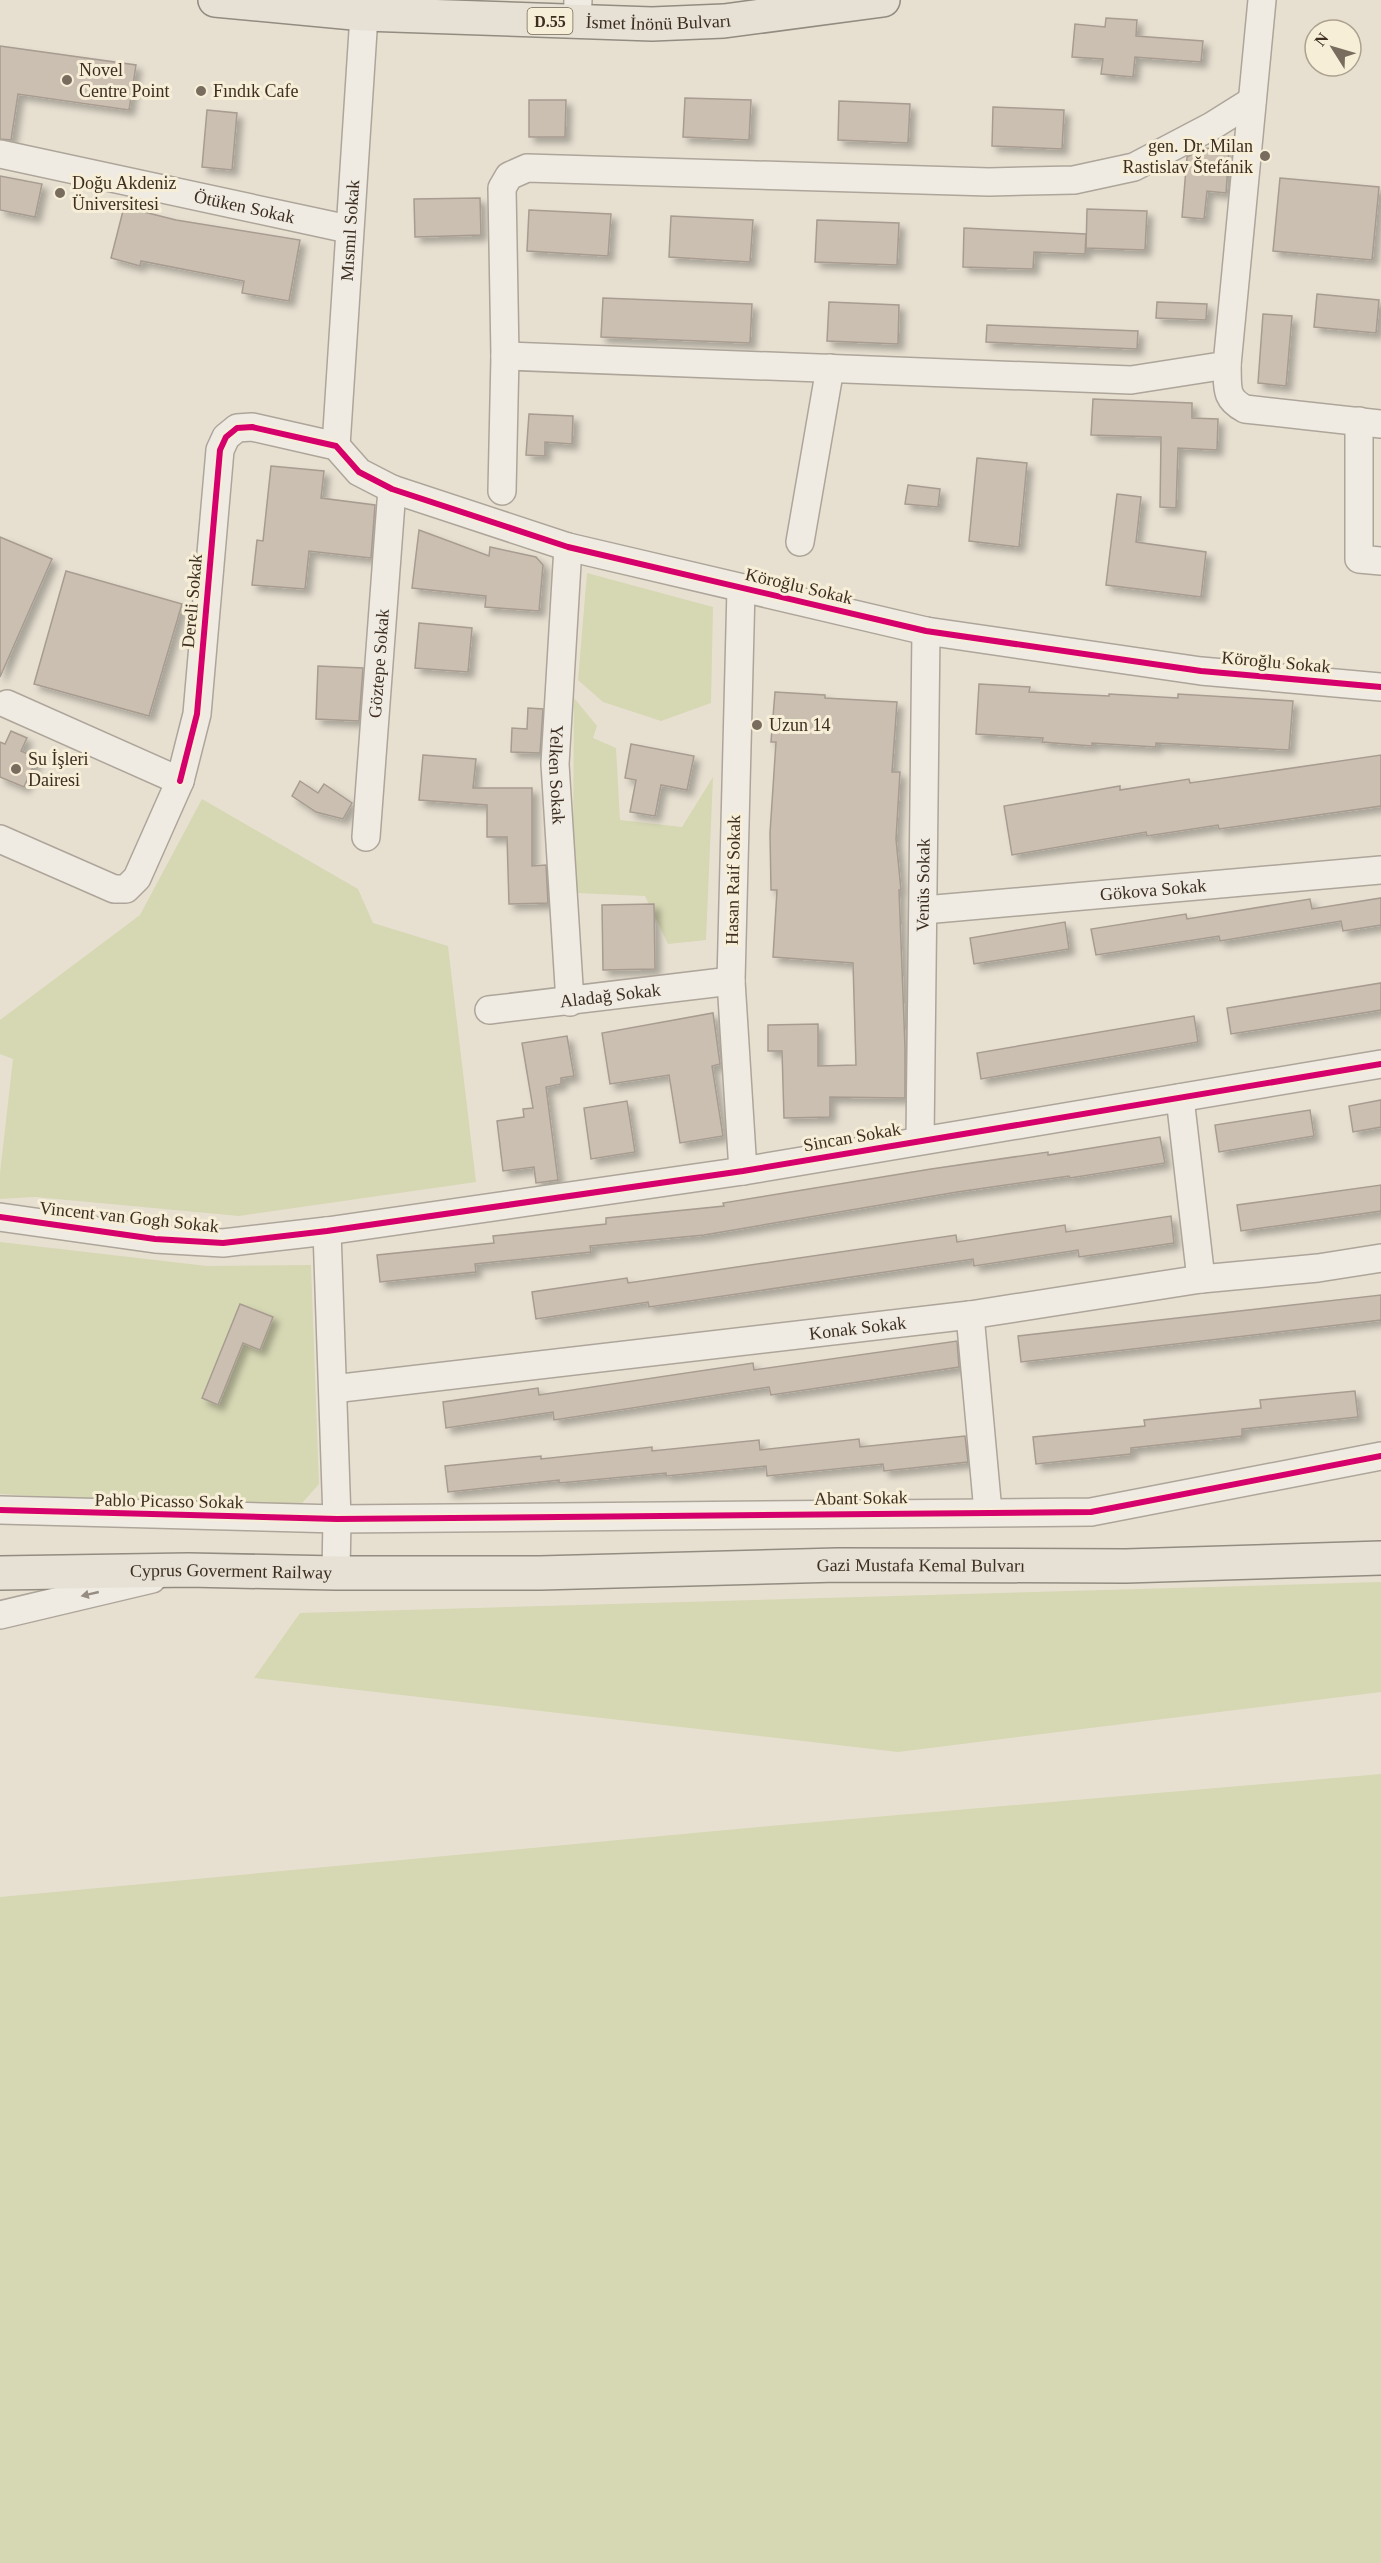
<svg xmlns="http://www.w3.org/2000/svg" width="1381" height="2563" font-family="'Times New Roman',serif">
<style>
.green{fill:#d6d7b3}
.building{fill:#cbbfb2;stroke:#a89c90;stroke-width:1.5;filter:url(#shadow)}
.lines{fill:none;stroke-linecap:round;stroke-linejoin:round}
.minor-casing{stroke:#ada599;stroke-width:30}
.major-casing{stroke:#928b80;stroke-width:36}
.minor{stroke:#efebe3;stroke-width:27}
.major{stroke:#e6e1d4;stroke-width:33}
.cycleway-casing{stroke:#f7eed8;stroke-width:10}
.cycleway{stroke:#d6006c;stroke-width:6}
.oneway{fill:#968c82}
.poi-dot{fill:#786c5e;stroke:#f7eed8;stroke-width:2}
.labels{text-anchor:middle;stroke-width:6;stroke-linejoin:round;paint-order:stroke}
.shield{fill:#f7eed8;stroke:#756857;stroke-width:1.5}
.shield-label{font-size:16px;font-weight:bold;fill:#3d2e20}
.street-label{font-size:18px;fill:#3d2e20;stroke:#f7eed8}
.poi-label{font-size:18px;fill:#3d2e20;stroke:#f7eed8;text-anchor:start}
</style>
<defs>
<filter id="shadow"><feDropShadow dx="5.5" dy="5.5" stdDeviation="3" flood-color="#0004"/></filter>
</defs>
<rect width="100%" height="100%" fill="#e7e0d1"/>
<!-- green -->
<g class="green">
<path d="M587 573 713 607 711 703 661 721 603 702 578 680Z"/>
<path d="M574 698 597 726 593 738 616 748 620 820 682 827 713 777 706 940 668 944 645 896 576 893 573 849Z"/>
<path d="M202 799 358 889 373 923 448 946 476 1182 239 1216 35 1197 0 1199V1173L13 1059 0 1054V1020L140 915Z"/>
<path d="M0 1242 207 1266 311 1265 319 1484 295 1511 0 1494Z"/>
<path d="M1381 1582V1692L898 1752 254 1678 300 1613Z"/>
<path d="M1381 1774V2563H0V1897L781 1825Z"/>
</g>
<!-- building -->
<g class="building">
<path d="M1106 18 1137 20 1136 36 1203 41 1201 62 1135 57 1133 77 1101 74 1103 59 1072 57 1075 24 1105 27Z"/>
<path d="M0 46 136 65 129 110 18 94 11 140 0 139Z"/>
<path d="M685 98 751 100 749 140 683 137Z"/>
<path d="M529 100H566L565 137H529Z"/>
<path d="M839 101 910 104 908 143 838 140Z"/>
<path d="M993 107 1064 110 1062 149 992 146Z"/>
<path d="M207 110 237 113 232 170 202 167Z"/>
<path d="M1204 148 1229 150 1226 193 1207 191 1204 219 1182 217 1187 157Z"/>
<path d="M0 176 42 184 35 217 0 210Z"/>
<path d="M1280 178 1379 187 1372 260 1273 251Z"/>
<path d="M480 198 481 235 415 237 414 199Z"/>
<path d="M124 207 176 220 300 240 289 301 242 293 244 281 141 261 140 266 111 258Z"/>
<path d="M1087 209 1147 211 1145 250 1086 248Z"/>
<path d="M529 210 611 214 608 256 527 251Z"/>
<path d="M671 216 753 220 750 262 669 257Z"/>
<path d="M817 220 899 223 897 265 815 262Z"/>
<path d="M964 228 1086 234 1085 254 1034 252 1033 269 963 267Z"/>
<path d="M1317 294 1379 300 1376 333 1314 327Z"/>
<path d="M603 298 752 304 750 343 601 337Z"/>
<path d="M829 302 899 305 898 344 827 341Z"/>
<path d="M1157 302 1207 304 1206 320 1156 318Z"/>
<path d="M1263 314 1292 316 1286 386 1258 383Z"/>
<path d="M987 325 1138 331 1137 349 986 342Z"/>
<path d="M1093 399 1192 403V418L1218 419 1217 450 1178 448 1176 508 1160 507 1161 437 1091 435Z"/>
<path d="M529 414 573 416 572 444 545 442V456L526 455Z"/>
<path d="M977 458 1027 463 1019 547 969 541Z"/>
<path d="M271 466 324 471 321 498 375 505 371 558 309 551 305 589 252 585 257 540 263 541Z"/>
<path d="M908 485 940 489 938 507 905 504Z"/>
<path d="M1117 494 1141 497 1136 542 1206 552 1201 597 1106 585Z"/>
<path d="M419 530 489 556 490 547 536 557 543 565 539 611 485 607 486 596 412 588Z"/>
<path d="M0 537 52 559 0 677Z"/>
<path d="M66 571 182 604 149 716 34 684Z"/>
<path d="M419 623 472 628 468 672 415 668Z"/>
<path d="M318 666 363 668 359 721 316 719Z"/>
<path d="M979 684 1030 687 1029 692 1109 696V694L1178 698V694L1293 701 1289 750 1156 743V747L1092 743V746L1042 742 1043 738 976 734Z"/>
<path d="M775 692 825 695V698L897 702 892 772H900L896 839 901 890H899L905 1048V1098L830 1097V1117L784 1118 782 1051H768V1025L818 1024V1066L856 1065 853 963 773 957 777 890H771L770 833 776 742H771Z"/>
<path d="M528 708 543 709 540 753 511 752 512 728 527 729Z"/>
<path d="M11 731 27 738 21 751 37 758 24 787 0 777V742L5 744Z"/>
<path d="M631 744 694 756 687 790 661 785 655 816 630 812 636 780 625 778Z"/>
<path d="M423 755 476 759 473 788H532V866L546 865 548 903 509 904 507 837H487V805L419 800Z"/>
<path d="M1381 755V806L1219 829 1218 825 1147 836 1146 832 1012 855 1004 806 1120 786V790L1189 779 1190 783Z"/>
<path d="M300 781 318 793 324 784 352 803 343 819 316 812 292 796Z"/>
<path d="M1381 898V925L1343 931 1341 921 1220 941 1219 936 1096 955 1091 929 1186 914 1187 919 1310 899 1312 909Z"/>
<path d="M654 904 655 969 603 970 602 905Z"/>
<path d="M1065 922 1069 949 974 964 970 938Z"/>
<path d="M1381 983V1010L1231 1034 1227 1008Z"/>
<path d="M713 1013 720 1064 712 1066 723 1136 680 1143 669 1075 610 1084 602 1033Z"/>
<path d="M1194 1016 1198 1042 981 1079 977 1053Z"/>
<path d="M567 1036 574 1076 561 1078V1084L546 1087 558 1180 536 1183 534 1167 503 1171 497 1121 524 1117 523 1109 533 1108 522 1043Z"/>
<path d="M1381 1100V1127L1353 1132 1349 1106Z"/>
<path d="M627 1101 635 1152 591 1159 584 1108Z"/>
<path d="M1310 1110 1314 1136 1219 1152 1215 1125Z"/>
<path d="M1160 1137 1165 1163 1070 1178 1069 1176 957 1192 704 1235 590 1246 591 1252 475 1264 476 1272 380 1282 377 1255 494 1243 493 1236 606 1224V1218L724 1206 723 1203 931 1169 1048 1152V1155Z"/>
<path d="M1381 1185V1211L1241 1231 1237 1205Z"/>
<path d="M1171 1216 1174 1243 1079 1257 1078 1250 974 1266 973 1259 649 1307 648 1302 536 1319 532 1292 627 1278 628 1283 956 1235 957 1242 1065 1225 1066 1232Z"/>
<path d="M1381 1295V1320L1021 1362 1018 1336Z"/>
<path d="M240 1304 273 1317 260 1350 243 1343 218 1405 202 1398Z"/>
<path d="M957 1341 959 1367 771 1395 769 1387 554 1420 553 1412 446 1428 443 1402 538 1388 539 1395 753 1363 754 1370Z"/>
<path d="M1355 1391 1358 1417 1242 1429V1436L1131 1448V1454L1036 1464 1033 1437 1145 1426 1144 1420 1261 1408 1260 1400Z"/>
<path d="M965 1436 968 1462 884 1471 883 1464 767 1476 766 1466 666 1476V1473L559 1483V1480L448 1492 445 1466 541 1456V1459L652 1447V1451L759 1440 760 1450 859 1439 860 1447Z"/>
</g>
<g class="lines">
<!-- minor casing -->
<g class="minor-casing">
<g id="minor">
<path d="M577 22 578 0"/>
<path id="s1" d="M0 154 348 229"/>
<path d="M505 356 1131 380 1227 365 1262 0"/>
<path d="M1227 365C1228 387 1224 398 1245 409L1381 424"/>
<path d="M1359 421V559L1381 561"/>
<path id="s2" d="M336 446 365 0"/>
<path d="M502 491 505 356 502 188 509 176 527 168 989 182 1074 180 1134 167 1212 126 1252 101"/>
<path d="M800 542 830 368"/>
<path id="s3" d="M568 547 555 764 570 1002"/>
<path d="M741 589 731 981 743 1171"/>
<path d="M7 704 180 781"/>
<path id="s4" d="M366 837 392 489"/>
<path d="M0 839 114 889H126L137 878 180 781 197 714 220 450 226 437 237 428 252 427 336 446 359 472 392 489 568 547 926 631 1201 671 1381 687"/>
<path id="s5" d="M924 910 1381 870"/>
<path id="s6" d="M489 1010 731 981"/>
<path d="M1180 1098 1201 1279"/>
<path id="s7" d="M920 1140 926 631"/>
<path d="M0 1217 155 1239 223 1243 327 1231 743 1171 1381 1064"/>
<path d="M327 1231 337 1519 336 1573"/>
<path d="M970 1315 988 1512"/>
<path id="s8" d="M333 1389 970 1315 1201 1279 1318 1268 1381 1258"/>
<path d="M0 1510 337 1519 1091 1512 1381 1456"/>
<path d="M0 1615 152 1579"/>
</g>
</g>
<!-- major casing -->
<g class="major-casing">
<g id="major">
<path id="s9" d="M215 0 364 14 652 24 724 21 883 0"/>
<path id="s10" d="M0 1573 188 1570 336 1573H540L838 1565 1126 1566 1381 1558"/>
</g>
</g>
<!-- minor -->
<use href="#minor" class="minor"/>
<!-- major -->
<use href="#major" class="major"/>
<!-- cycleway casing -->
<g class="cycleway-casing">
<g id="cycleway">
<path d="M180 781 197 714 220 450 226 437 237 428 252 427 336 446 359 472 392 489 568 547 926 631 1201 671 1381 687"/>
<path d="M0 1217 155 1239 223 1243 327 1231 743 1171 1381 1064"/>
<path d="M0 1510 337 1519 1091 1512 1381 1456"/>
</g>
</g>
<!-- cycleway -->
<use href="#cycleway" class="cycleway"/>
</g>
<!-- one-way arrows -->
<defs><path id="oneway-solid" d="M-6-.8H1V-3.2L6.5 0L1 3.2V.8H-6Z" transform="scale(1.5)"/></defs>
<use class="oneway" href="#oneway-solid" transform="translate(90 1594) rotate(167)"/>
<!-- markers -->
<g class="poi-dot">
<circle cx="67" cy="80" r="6"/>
<circle cx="201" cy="91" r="6"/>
<circle cx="1265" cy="156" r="6"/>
<circle cx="60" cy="193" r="6"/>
<circle cx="757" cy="725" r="6"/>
<circle cx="16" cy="769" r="6"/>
</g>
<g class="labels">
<!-- shield labels -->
<rect class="shield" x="527.5" y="8" width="45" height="26" rx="4.5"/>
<g class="shield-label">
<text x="550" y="27">D.55</text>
</g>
<!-- street labels -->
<g class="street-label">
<text dy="6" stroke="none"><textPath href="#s9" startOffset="444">İsmet İnönü Bulvarı</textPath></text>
<text dy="6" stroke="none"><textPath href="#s1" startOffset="250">Ötüken Sokak</textPath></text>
<text dy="6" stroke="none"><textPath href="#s2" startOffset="216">Mısmıl Sokak</textPath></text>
<text transform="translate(799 586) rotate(13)" y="6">Köroğlu Sokak</text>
<text transform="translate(192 601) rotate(-85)" y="6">Dereli Sokak</text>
<text transform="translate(1276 662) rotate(5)" y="6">Köroğlu Sokak</text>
<text dy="6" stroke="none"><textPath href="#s4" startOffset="174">Göztepe Sokak</textPath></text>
<text dy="6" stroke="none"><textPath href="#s3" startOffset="228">Yelken Sokak</textPath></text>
<text transform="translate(733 880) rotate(-89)" y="6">Hasan Raif Sokak</text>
<text dy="6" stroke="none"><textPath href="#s7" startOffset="255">Venüs Sokak</textPath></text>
<text dy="6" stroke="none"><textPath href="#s5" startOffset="230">Gökova Sokak</textPath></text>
<text dy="6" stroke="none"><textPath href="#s6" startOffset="122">Aladağ Sokak</textPath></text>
<text transform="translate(852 1137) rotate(-10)" y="6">Sincan Sokak</text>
<text transform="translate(129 1217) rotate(6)" y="6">Vincent van Gogh Sokak</text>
<text dy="6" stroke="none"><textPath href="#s8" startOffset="528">Konak Sokak</textPath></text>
<text transform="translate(861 1498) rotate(-1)" y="6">Abant Sokak</text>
<text transform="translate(169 1501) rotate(1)" y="6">Pablo Picasso Sokak</text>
<text dy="6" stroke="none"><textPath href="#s10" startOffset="921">Gazi Mustafa Kemal Bulvarı</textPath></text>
<text dy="6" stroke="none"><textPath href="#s10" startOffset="231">Cyprus Goverment Railway</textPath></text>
</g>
<!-- poi labels -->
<g class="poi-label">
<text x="79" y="76">Novel<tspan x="79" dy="21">Centre Point</tspan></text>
<text x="213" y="97">Fındık Cafe</text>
<text x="1253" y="152" text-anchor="end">gen. Dr. Milan<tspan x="1253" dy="21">Rastislav Štefánik</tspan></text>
<text x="72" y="189">Doğu Akdeniz<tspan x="72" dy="21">Üniversitesi</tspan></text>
<text x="769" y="731">Uzun 14</text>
<text x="28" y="765">Su İşleri<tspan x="28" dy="21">Dairesi</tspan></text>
</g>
</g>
<!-- north arrow -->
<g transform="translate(1333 48) rotate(307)"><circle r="28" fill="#f7eed8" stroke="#ada18e" stroke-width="1.5"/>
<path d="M0-4.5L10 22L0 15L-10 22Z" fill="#786c5e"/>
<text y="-9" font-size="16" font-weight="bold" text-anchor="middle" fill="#3d2e20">N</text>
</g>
</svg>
